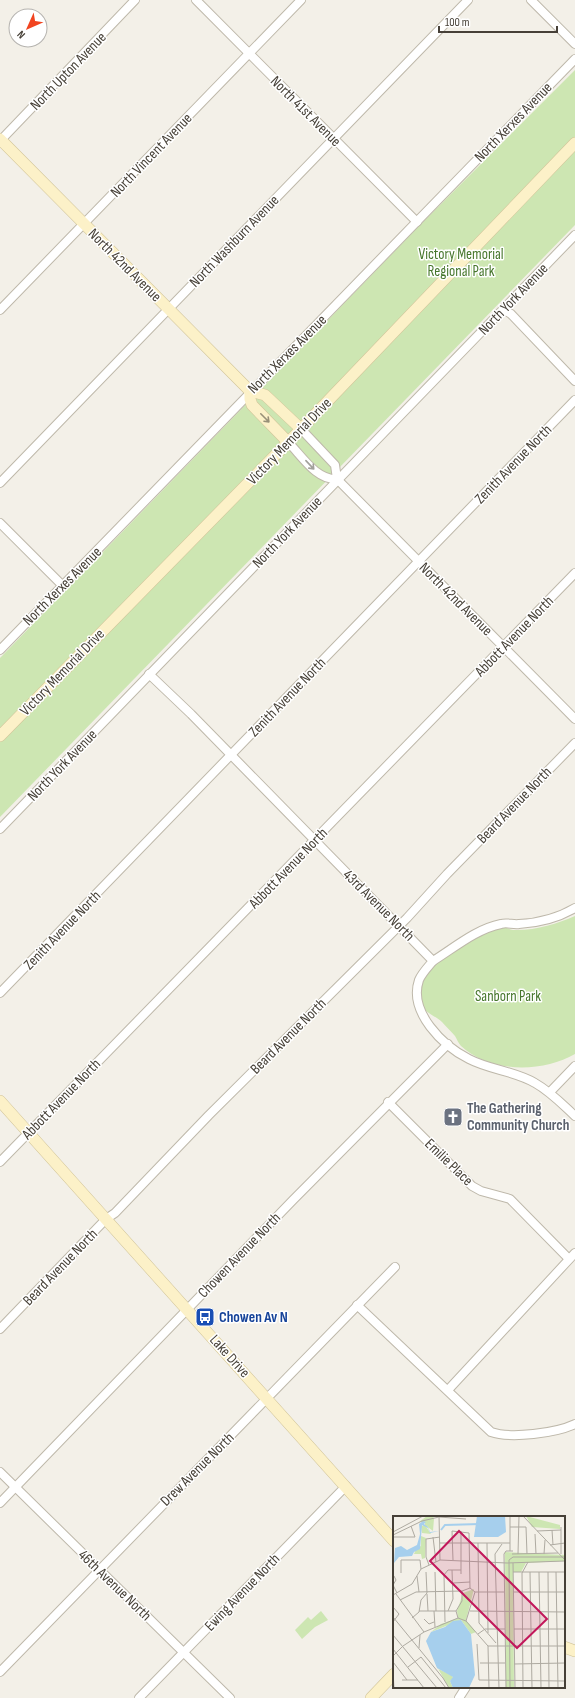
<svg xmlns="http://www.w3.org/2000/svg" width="575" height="1698" font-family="'Sofia Sans Condensed',sans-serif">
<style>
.green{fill:#cde6b2}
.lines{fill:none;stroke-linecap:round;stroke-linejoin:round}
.street-casing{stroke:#beb8aa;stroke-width:10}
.secondary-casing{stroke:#d1c499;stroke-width:12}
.street{stroke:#fff;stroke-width:8}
.secondary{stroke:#fcf1c8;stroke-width:11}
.oneway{stroke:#989078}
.oneway2{stroke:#a2a09b}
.labels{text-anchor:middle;stroke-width:3;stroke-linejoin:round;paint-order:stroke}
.street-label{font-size:15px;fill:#464037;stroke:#fff}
.park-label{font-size:15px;fill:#46762c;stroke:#fff}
.worship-label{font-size:15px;font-weight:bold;fill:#5b616d;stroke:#fff;text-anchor:start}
.transit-label{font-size:15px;font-weight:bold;fill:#164399;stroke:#fff;text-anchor:start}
.inset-river{fill:none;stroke:#a6cfed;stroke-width:2}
.inset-road{fill:none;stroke:#aeaaa1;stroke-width:1}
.view{fill:#c2185b;fill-opacity:0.15;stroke:#c2185b;stroke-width:2}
.inset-edge{fill:none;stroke:#464037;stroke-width:2}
</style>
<rect width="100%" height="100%" fill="#f3f0e8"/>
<!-- green -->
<g class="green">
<path d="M575 70V225L0 817V658L420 225Z"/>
<path d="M575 916V1054C542 1073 490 1073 461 1046 458 1043 457 1039 455 1036 451 1031 446 1027 442 1022 437 1017 430 1015 425 1010 412 999 421 978 431 968 441 958 489 927 502 927 506 927 510 930 513 930 534 931 557 924 575 916Z"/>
<path d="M321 1611 328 1620 315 1627 302 1639 295 1630 308 1617 311 1620Z"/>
</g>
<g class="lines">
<!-- street casing -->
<g class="street-casing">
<g id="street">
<path d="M196 0 417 222"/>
<path d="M531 0 575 44"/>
<path d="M0 141 135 0"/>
<path d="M503 309 511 314 575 381"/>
<path d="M0 310 301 0"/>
<path d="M301 429 335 465 337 479 575 719"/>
<path d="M288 442C302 456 316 480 337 479"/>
<path d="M0 483 468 0"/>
<path d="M0 523 63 586"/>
<path d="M0 650 575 59"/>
<path d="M149 674 191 714 433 961C428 967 422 973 419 980 408 1012 443 1046 469 1059 490 1070 515 1071 535 1083 551 1092 562 1104 575 1116"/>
<path d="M0 829 575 235"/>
<path d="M433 961C454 948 476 929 501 924 507 922 513 925 519 924 539 923 558 918 575 908"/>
<path d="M0 993 575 400"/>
<path d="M550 1092 575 1066"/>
<path d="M388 1102 472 1186 481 1191 510 1199 569 1259"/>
<path d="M0 1162 575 573"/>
<path d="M357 1305 491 1432C511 1439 556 1433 575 1424"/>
<path d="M0 1329 106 1219 115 1213 209 1115 407 918 447 874 575 743"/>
<path d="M448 1390 575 1253"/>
<path d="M0 1472 230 1698"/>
<path d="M0 1503 293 1200 448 1044"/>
<path d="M0 1672 395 1267"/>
<path d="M139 1698 346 1486"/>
<path d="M459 1698 466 1687"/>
</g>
</g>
<!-- secondary casing -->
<g class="secondary-casing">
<g id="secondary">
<path d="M0 139 250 391 265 395 301 429"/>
<path d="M250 391V399L252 405 288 442"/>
<path d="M0 736 301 429 575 143"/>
<path d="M0 1101 394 1541"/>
<path d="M564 1647 575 1651"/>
<path d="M371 1698 394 1674"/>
</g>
</g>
<!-- street -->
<use href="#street" class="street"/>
<!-- secondary -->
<use href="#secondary" class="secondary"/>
</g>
<!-- one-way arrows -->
<defs><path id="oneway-shaft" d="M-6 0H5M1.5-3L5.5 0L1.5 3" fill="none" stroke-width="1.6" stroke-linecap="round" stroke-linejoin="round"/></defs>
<use class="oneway" href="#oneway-shaft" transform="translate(265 418) rotate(45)"/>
<use class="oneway2" href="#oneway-shaft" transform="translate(310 465) rotate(47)"/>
<!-- icons -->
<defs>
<g id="church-square" transform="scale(1)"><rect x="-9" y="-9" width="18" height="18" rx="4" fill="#6b7280" stroke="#fff"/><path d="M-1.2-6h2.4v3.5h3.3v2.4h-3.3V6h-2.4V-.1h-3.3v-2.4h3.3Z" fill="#fff"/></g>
<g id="bus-square" transform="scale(1)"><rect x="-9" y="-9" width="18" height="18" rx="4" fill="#1a4fb4" stroke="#fff"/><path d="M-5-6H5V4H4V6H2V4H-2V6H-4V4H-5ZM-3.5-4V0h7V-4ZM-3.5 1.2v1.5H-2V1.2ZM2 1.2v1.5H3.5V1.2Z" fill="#fff"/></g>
</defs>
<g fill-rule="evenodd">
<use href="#church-square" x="453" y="1117"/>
<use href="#bus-square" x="205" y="1317"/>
</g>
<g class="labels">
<!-- street labels -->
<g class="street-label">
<text transform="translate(68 71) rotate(-46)" y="5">North Upton Avenue</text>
<text transform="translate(306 111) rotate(45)" y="5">North 41st Avenue</text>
<text transform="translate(513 122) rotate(-46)" y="5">North Xerxes Avenue</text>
<text transform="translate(151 155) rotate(-46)" y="5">North Vincent Avenue</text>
<text transform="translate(234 241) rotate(-46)" y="5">North Washburn Avenue</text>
<text transform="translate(125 265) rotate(45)" y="5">North 42nd Avenue</text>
<text transform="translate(513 299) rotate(-46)" y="5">North York Avenue</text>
<text transform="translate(287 354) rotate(-45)" y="5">North Xerxes Avenue</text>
<text transform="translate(289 441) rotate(-46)" y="5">Victory Memorial Drive</text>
<text transform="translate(513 464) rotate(-46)" y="5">Zenith Avenue North</text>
<text transform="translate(287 532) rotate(-46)" y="5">North York Avenue</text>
<text transform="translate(62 586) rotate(-45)" y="5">North Xerxes Avenue</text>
<text transform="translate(456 599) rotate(45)" y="5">North 42nd Avenue</text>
<text transform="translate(514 636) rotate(-46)" y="5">Abbott Avenue North</text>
<text transform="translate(62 672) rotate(-46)" y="5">Victory Memorial Drive</text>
<text transform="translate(287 697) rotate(-46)" y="5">Zenith Avenue North</text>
<text transform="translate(62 765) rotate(-46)" y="5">North York Avenue</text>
<text transform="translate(514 805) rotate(-46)" y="5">Beard Avenue North</text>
<text transform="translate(288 868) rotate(-46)" y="5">Abbott Avenue North</text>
<text transform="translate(379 905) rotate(45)" y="5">43rd Avenue North</text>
<text transform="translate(62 930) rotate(-46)" y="5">Zenith Avenue North</text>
<text transform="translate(288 1036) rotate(-45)" y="5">Beard Avenue North</text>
<text transform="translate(61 1099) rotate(-46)" y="5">Abbott Avenue North</text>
<text transform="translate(449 1162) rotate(44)" y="5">Emilie Place</text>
<text transform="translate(239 1255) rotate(-46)" y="5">Chowen Avenue North</text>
<text transform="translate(60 1267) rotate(-46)" y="5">Beard Avenue North</text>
<text transform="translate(230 1356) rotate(48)" y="5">Lake Drive</text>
<text transform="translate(197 1469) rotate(-45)" y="5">Drew Avenue North</text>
<text transform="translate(115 1585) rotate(44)" y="5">46th Avenue North</text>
<text transform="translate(242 1592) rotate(-46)" y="5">Ewing Avenue North</text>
</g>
<!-- park labels -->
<g class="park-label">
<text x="461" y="259">Victory Memorial<tspan x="461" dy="17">Regional Park</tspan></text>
<text x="508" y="1001">Sanborn Park</text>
</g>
<!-- worship labels -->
<g class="worship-label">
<text x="467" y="1113">The Gathering<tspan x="467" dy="17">Community Church</tspan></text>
</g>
<!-- transit labels -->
<g class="transit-label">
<text x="219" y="1322">Chowen Av N</text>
</g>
</g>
<!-- overview -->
<g transform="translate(393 1516)">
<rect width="172" height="172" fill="#f3f0e8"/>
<path d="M34 0H40L41 3 40 15 32 9 38 18 29 17 28 10 32 9V6H26ZM133 0 167 9V13L139 11ZM28 20 33 22 32 42 29 43 28 38H21L26 26V31L28 30ZM112 36 172 39V45L133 47 128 56H120L121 172H113ZM81 73 73 104 83 116 78 118 68 104 38 116 48 108 65 102 64 95 70 77ZM43 149 45 153 59 159 60 162 57 165 60 172H56Z" fill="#cde6b2"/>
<path d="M84 0H112L113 16 105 21H81ZM30 5 33 6 31 8 35 11 37 16 46 15 37 17 35 12 29 9 27 33 21 36 19 40 6 41 1 47 2 32 8 30 14 34 24 29 27 18 26 8ZM68 104 78 118 82 159 76 172H60L57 165 60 161 44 152 33 125 38 116 52 111 60 105Z" fill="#a6cfed"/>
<path class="inset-river" d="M48 14 52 9 87 8"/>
<path class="inset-road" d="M46 0 47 44M117 0V35M130 0 172 44M117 11H133L134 38M168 11V38M159 14 160 29M68 15V58M144 15 168 14M0 16 30 0M142 18 143 38M0 19 29 5 46 1 73 3M1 21H22L18 10M40 21 43 46M47 27H117M85 27 86 107 103 127M94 27 95 117M157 29 172 27M119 38 165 37M125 38 126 0M151 38 152 24M60 44 59 15 76 17 77 72M120 47 122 172M36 49 33 41V23L47 21M42 56 43 95M120 56H172M137 56 139 172M146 56 148 172M155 56 156 172M163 56 165 172M8 57V44H27L28 53M1 60 3 64 0 69 4 77M24 60 26 76M60 67 77 66M121 76H172M3 78 31 116M34 78 35 95M0 79 19 68 28 53 47 44 114 47 172 45M7 84 23 76 69 75 77 72 82 76H111M0 91 6 98 0 106M26 95H63M41 95 42 111M55 95 60 83 59 54M77 95 172 96M0 101 50 162 56 172M19 102 26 96 28 84 34 77 33 56M65 102 63 95 69 85V75M31 103 36 108 41 106M73 105 82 76M52 106 51 59 55 54H68M121 113H172M85 118 92 113H112M0 119 44 172M84 128 86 164 172 165M95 130H172M95 130 96 172M26 132 27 119M0 133 31 172M0 140 10 130 31 116 65 102 73 105 95 130M0 146 14 164M87 147H112M121 148 172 147M15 151 28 141 53 172M0 156 1 172M9 164H25M106 172 102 38 109 28M113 172 111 38 113 35H120M117 172 116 44 120 41H172M130 172 129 57 135 46"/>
<path class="view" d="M66 15 154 103 124 132 37 45Z"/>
<rect width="172" height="172" class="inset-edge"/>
</g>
<!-- north arrow -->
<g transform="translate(28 28) rotate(225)"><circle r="19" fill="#ffffff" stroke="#b5b3af"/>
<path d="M0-3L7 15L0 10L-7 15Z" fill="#f14420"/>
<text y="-6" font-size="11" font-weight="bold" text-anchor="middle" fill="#464037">N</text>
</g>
<!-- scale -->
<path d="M439 26v6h118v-6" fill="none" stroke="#464037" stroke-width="2"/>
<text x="445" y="26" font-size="12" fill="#464037" stroke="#ffffff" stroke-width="3" paint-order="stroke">100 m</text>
</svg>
